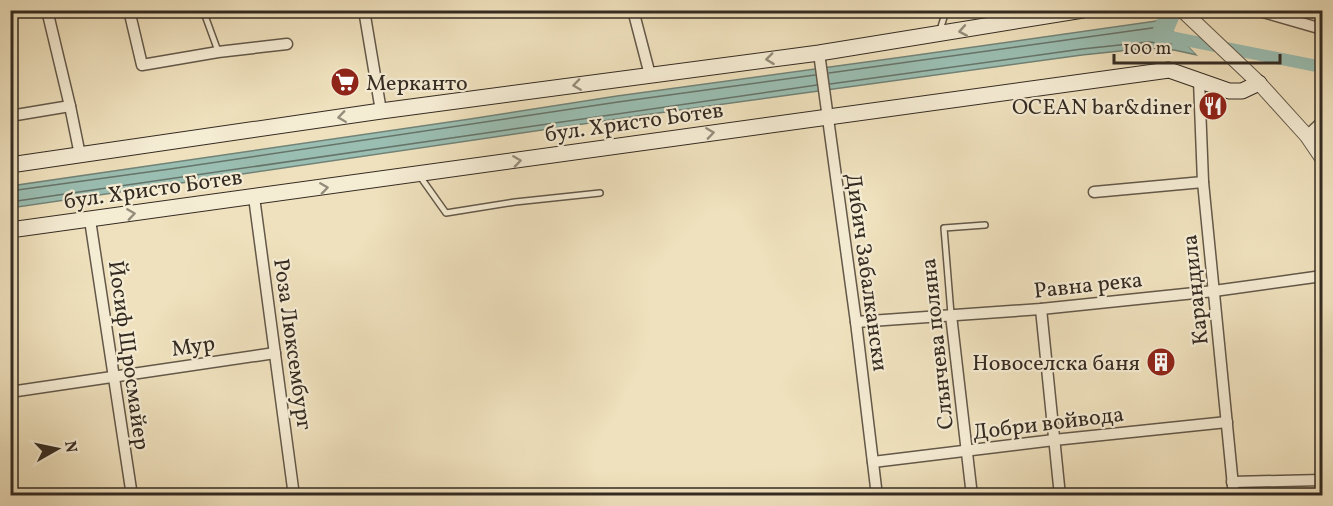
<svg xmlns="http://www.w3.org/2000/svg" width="1333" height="506" font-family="Vollkorn,serif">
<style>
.water{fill:#9abeb2;stroke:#718378;stroke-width:1.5}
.pier{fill:#efe1bd}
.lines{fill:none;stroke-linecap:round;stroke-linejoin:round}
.shore{stroke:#67746a;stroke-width:1.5}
.canal{stroke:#9abeb2;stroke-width:12}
.river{stroke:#9abeb2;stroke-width:20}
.service-casing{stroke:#635849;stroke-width:8}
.minor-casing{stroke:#635849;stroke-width:13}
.tertiary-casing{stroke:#635849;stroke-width:16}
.secondary-casing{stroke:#342b22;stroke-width:17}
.service{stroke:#f5ecd4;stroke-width:5}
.minor{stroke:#f5ecd4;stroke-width:10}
.tertiary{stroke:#f5ecd4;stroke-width:14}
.secondary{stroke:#f5ecd4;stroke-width:15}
.oneway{stroke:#948c7b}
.labels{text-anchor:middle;stroke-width:4.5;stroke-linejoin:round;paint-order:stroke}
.poi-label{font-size:22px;fill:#342b22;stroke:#f5ecd4;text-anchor:end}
.street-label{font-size:22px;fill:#342b22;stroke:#f5ecd4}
</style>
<rect width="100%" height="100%" fill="#efe1bd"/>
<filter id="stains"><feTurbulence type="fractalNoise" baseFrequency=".00333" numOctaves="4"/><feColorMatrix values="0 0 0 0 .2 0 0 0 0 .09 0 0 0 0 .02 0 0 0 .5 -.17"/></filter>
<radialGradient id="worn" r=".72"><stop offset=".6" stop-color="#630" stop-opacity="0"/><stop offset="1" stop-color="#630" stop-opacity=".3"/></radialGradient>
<!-- water -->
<path class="water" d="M1163 20 1197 55 1174 50 1149 48 1082 55 651 114 11 208V186L470 119 617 96 903 57Z"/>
<!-- pier -->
<path class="pier" d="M1160 17 1165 18 1199 53V57Z"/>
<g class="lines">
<!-- shore -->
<g class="shore">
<path d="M829 73 1159 27 1174 41 1171 44 1148 42 1082 49 830 84"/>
<path d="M10 191 170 169 618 102 815 75"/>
<path d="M10 202 817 85"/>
</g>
<!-- canal -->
<path class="canal" d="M1165 36 1322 67"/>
<!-- river -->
<path class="river" d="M1161 35 1172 10"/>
<!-- service casing -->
<g class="service-casing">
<g id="service">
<path d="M203 10 218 51"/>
<path d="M940 30 945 14 972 10"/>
<path d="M419 175 446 213 515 202 600 193"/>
<path d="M951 314 944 228 985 225"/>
</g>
</g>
<!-- minor casing -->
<g class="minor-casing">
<g id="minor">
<path d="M47 10 70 106 80 155"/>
<path d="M129 10 142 65 218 52 287 44"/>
<path d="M364 10 381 111"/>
<path d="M633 10 650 75"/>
<path d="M1256 10 1322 29"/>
<path d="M819 53 856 322 877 496"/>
<path d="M1199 80 1203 182 1234 496"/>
<path d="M10 116 70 106"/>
<path d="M1307 136 1322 122"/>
<path d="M1094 192 1203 182"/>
<path d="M254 197 294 496"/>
<path d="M90 220 132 496"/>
<path d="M1041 309 1060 496"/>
<path d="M951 315 972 496"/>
<path d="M856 322 1041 309 1214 291 1322 276"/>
<path d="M10 392 275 353"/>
<path d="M873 462 1054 440 1227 422"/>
<path d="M1232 482 1322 480"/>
</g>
</g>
<!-- tertiary casing -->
<g class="tertiary-casing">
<path id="tertiary" d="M1182 10 1259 83 1307 136 1322 158"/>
</g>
<!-- secondary casing -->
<g class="secondary-casing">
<g id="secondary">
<path d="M10 165 381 111 819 53 1083 10"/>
<path d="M10 230 1169 70 1229 91H1242L1259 83"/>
</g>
</g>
<!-- service -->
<use href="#service" class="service"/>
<!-- minor -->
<use href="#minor" class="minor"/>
<!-- tertiary -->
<use href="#tertiary" class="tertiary"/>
<!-- secondary -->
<use href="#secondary" class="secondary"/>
</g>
<!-- one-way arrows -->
<defs><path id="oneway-chevron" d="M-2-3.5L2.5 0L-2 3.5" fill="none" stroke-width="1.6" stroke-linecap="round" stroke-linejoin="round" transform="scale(1.5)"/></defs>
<g class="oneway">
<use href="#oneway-chevron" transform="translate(963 31) rotate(170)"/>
<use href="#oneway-chevron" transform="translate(770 59) rotate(173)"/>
<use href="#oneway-chevron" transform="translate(577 85) rotate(172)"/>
<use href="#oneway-chevron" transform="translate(342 117) rotate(172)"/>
<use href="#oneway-chevron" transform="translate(710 133) rotate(-8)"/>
<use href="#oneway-chevron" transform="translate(517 161) rotate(-8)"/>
<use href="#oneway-chevron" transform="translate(324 188) rotate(-8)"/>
<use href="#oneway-chevron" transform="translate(131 214) rotate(-8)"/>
</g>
<!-- icons -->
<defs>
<g id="supermarket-disc" transform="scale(1.5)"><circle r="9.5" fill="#8f2418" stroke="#f5ecd4"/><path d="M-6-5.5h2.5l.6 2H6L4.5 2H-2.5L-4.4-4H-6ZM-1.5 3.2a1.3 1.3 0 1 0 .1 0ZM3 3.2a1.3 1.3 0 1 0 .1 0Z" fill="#fff"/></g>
<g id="restaurant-disc" transform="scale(1.5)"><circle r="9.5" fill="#8f2418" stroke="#f5ecd4"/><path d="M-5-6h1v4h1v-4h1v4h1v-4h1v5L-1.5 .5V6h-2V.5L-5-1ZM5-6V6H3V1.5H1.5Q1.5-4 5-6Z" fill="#fff"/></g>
<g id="building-disc" transform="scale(1.5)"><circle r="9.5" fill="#8f2418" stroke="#f5ecd4"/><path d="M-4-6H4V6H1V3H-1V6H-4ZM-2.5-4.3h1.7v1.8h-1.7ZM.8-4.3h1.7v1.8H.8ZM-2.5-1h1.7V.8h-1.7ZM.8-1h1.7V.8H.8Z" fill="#fff"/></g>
</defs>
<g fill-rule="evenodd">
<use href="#supermarket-disc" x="345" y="82"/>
<use href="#restaurant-disc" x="1213" y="106"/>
<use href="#building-disc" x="1161" y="362"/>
</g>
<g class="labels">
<!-- poi labels -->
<g class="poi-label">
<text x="366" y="90" text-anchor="start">Мерканто</text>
<text x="1192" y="114">OCEAN bar&amp;diner</text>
<text x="1140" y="370">Новоселска баня</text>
</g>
<!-- street labels -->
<g class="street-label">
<text transform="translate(634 121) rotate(-8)" y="8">бул. Христо Ботев</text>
<text transform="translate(153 188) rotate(-8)" y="8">бул. Христо Ботев</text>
<text transform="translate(868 272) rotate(82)" y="8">Дибич Забалкански</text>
<text transform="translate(1088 284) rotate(-6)" y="8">Равна река</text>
<text transform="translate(1194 290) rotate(-96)" y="8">Карандила</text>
<text transform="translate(294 344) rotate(82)" y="8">Роза Люксембург</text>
<text transform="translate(936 344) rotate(-96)" y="8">Слънчева поляна</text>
<text transform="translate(193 345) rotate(-8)" y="8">Мур</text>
<text transform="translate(130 355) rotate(82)" y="8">Йосиф Щросмайер</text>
<text transform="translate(1048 422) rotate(-7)" y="8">Добри войвода</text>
</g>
</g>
<!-- margin -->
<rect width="1333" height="506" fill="none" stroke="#efe1bd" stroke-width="36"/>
<rect x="12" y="12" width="1309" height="482" fill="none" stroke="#342b22" stroke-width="3"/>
<rect x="18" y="18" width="1297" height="470" fill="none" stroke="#342b22" stroke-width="1.5"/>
<!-- north arrow -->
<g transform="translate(57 449) rotate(81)" stroke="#f5ecd4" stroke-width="4.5" paint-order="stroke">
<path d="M0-4.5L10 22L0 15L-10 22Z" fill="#342b22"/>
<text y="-9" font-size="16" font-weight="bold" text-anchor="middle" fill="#342b22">N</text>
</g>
<!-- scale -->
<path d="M1114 54v9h166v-9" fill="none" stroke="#342b22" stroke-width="3"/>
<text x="1123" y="54" font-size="18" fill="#342b22" stroke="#f5ecd4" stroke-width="4.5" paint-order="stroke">100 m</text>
<rect width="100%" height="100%" filter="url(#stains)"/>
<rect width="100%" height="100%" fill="url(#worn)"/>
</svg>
